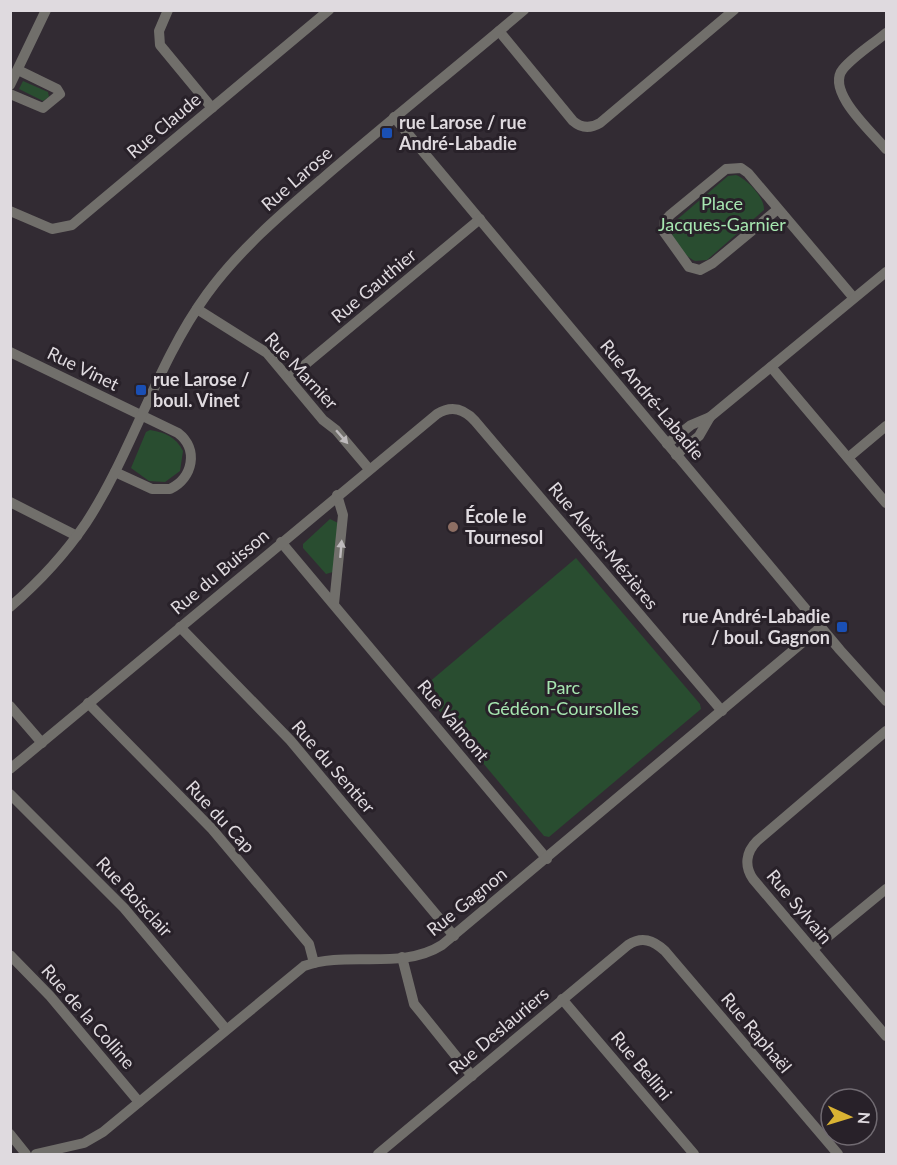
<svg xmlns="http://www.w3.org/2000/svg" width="897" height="1165" font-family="Lato,sans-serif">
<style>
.green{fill:#294d30}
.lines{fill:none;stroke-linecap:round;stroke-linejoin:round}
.minor{stroke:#716f6b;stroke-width:10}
.oneway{fill:#bebabc}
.transit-dot{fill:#1a4fb4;stroke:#282129;stroke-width:2}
.education-dot{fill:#8d6e63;stroke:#282129;stroke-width:2}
.labels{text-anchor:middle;stroke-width:6;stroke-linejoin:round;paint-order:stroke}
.poi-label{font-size:18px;font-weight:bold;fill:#dfdadf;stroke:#282129;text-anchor:start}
.street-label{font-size:18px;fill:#dfdadf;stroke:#282129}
.park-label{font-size:18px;fill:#a6e6b0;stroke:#282129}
</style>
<rect width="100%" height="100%" fill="#322b33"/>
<!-- green -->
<g class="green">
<path d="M23 81 48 92 49 97 43 101 19 89Z"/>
<path d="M736 175C747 179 765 198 764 210L707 260 695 261C683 255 667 237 673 223L728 176Z"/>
<path d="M150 430C164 432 176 437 183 451L180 471 165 482 149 481 131 468 146 432Z"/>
<path d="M330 519 338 523 333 572 326 574 303 548V544Z"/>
<path d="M576 558 700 704 701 709 549 837 544 836 421 689Z"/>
</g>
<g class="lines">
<!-- minor -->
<g class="minor">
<path d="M168 10 159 31 160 45 212 108"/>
<path d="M499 31 573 121C581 128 590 129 600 123L734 10"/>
<path d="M886 33C873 44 855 55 843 69 825 91 872 132 886 149"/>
<path d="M10 85 46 10"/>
<path d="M10 94 43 108 60 94 57 89 18 70"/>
<path d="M394 117 840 650 886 701"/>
<path d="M778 209 713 263 700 270 689 267 664 232V222L670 215 726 169 741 168 748 173 853 297"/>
<path d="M10 211 52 229 72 225 329 10"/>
<path d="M197 309 267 353 323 420 336 430 369 469"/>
<path d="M10 352 178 433C199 449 193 478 170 489H152L115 472"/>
<path d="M771 367 886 503"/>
<path d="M289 378 480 219"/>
<path d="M667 444 691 425 710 417 886 272"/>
<path d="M676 455 699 436 710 417"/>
<path d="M849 457 886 426"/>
<path d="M10 502 77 536"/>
<path d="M281 542 547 859"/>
<path d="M334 604 343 515 337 495"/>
<path d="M10 607C39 582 65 554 86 523 133 451 156 364 207 294 239 250 280 215 322 179 388 122 457 67 524 10"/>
<path d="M180 627 290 740 454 936"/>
<path d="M88 703 212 829 309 944 314 963"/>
<path d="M10 706 42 743"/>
<path d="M886 731 757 841C746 852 744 866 753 879L886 1036"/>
<path d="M10 769 437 414C452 405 464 409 475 421L722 711"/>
<path d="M10 794 124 908 226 1029"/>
<path d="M813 949 886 889"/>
<path d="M10 955 50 996 139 1102"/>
<path d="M402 957 414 1004 472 1076"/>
<path d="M562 999 694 1154"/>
<path d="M10 1134 26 1154"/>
<path d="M36 1154 84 1143 103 1132 304 966C347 950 401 971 442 945L821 627"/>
<path d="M378 1154 628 945C642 936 653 940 665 951L838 1154"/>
</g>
</g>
<!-- one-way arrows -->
<defs><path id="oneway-solid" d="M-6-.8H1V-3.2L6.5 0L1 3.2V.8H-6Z" transform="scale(1.5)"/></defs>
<g class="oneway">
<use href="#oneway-solid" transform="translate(342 437) rotate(49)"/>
<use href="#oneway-solid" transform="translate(341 549) rotate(-85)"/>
</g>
<!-- markers -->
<g class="transit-dot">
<rect x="381" y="127" width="12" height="12" rx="3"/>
<rect x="135" y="384" width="12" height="12" rx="3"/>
<rect x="836" y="621" width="12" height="12" rx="3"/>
</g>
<circle class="education-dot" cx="453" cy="527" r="6"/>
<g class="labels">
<!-- poi labels -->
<g class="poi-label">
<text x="399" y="129">rue Larose / rue<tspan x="399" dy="21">André-Labadie</tspan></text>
<text x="153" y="386">rue Larose /<tspan x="153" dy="21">boul. Vinet</tspan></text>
<text x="465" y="523">École le<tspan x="465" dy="21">Tournesol</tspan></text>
<text x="830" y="623" text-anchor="end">rue André-Labadie<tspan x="830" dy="21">/ boul. Gagnon</tspan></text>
</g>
<!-- street labels -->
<g class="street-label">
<text transform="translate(164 126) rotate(-40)" y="6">Rue Claude</text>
<text transform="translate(297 179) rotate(-41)" y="6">Rue Larose</text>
<text transform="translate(374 286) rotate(-40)" y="6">Rue Gauthier</text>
<text transform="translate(83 369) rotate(26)" y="6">Rue Vinet</text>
<text transform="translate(301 371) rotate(47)" y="6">Rue Marnier</text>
<text transform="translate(652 400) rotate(50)" y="6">Rue André-Labadie</text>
<text transform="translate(603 546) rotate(50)" y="6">Rue Alexis-Mézières</text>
<text transform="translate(220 572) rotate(-40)" y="6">Rue du Buisson</text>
<text transform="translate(453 721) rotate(50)" y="6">Rue Valmont</text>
<text transform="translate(333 767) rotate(49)" y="6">Rue du Sentier</text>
<text transform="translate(220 817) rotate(47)" y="6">Rue du Cap</text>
<text transform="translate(134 897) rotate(47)" y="6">Rue Boisclair</text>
<text transform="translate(467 902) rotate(-39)" y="6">Rue Gagnon</text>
<text transform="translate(799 907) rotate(50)" y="6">Rue Sylvain</text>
<text transform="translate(88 1017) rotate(49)" y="6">Rue de la Colline</text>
<text transform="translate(499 1031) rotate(-40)" y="6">Rue Deslauriers</text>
<text transform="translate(756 1033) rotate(50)" y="6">Rue Raphaël</text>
<text transform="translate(641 1066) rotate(50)" y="6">Rue Bellini</text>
</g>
<!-- park labels -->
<g class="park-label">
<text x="722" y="210">Place<tspan x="722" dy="21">Jacques-Garnier</tspan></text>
<text x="563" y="694">Parc<tspan x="563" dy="21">Gédéon-Coursolles</tspan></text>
</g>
</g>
<!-- border -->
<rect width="897" height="1165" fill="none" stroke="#dfdadf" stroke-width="24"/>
<!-- north arrow -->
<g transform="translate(849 1117) rotate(94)"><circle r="28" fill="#282129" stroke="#716b72" stroke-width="1.5"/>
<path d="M0-4.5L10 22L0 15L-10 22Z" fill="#dab333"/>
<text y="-9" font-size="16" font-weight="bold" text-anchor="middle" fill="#dfdadf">N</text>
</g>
</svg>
